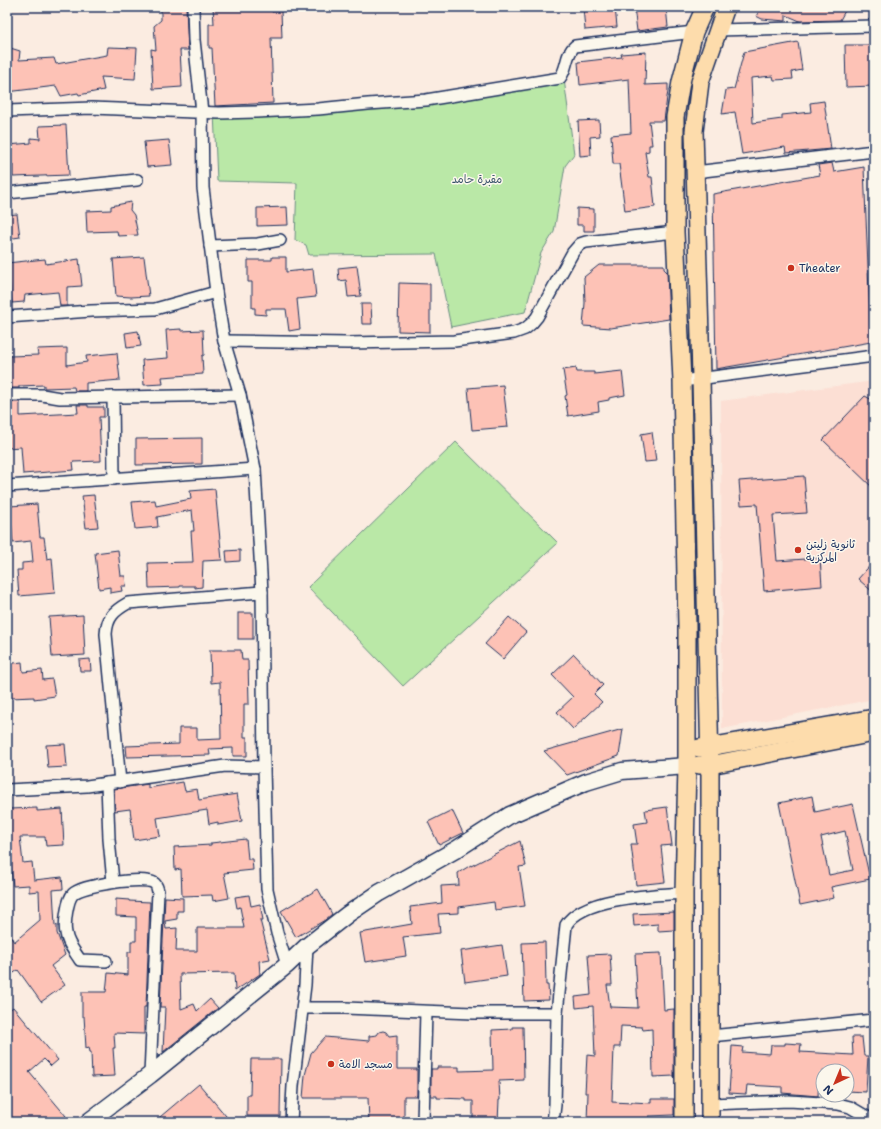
<svg xmlns="http://www.w3.org/2000/svg" width="881" height="1129" font-family="'Shantell Sans','Playpen Sans Arabic',sans-serif">
<style>
.built{fill:#fcdfd4}
.green{fill:#bae8a7;stroke:#6a8c82}
.building{fill:#fdc2b6;stroke:#1b2f5e;fill-rule:evenodd}
.lines{fill:none;stroke-linecap:round;stroke-linejoin:round}
.street-casing{stroke:#1b2f5e;stroke-width:14}
.secondary-casing{stroke:#1b2f5e;stroke-width:19}
.primary-casing{stroke:#1b2f5e;stroke-width:20}
.street{stroke:#fbf7ec;stroke-width:11}
.secondary{stroke:#fbf7ec;stroke-width:16}
.primary{stroke:#fddcac;stroke-width:17}
.poi-dot{fill:#c8321e;stroke:#fbf7ec;stroke-width:1.5}
.labels{text-anchor:middle;stroke-width:3;stroke-linejoin:round;paint-order:stroke}
.park-label{font-size:11px;fill:#3b546d;stroke:#fbf7ec}
.poi-label{font-size:11px;fill:#1b2f5e;stroke:#fbf7ec;text-anchor:start}
</style>
<rect width="100%" height="100%" fill="#fbece1"/>
<filter id="ink" filterUnits="userSpaceOnUse"><feTurbulence type="fractalNoise" baseFrequency=".025" numOctaves="2"/><feDisplacementMap in="SourceGraphic" scale="8" xChannelSelector="R" yChannelSelector="G"/><feConvolveMatrix kernelMatrix="1 2 1 2 8 2 1 2 1" color-interpolation-filters="sRGB"/></filter>
<g filter="url(#ink)">
<!-- built -->
<path class="built" d="M874 381V699L722 729 721 401Z"/>
<!-- green -->
<g class="green">
<path d="M564 79 574 154 565 166 554 232 541 253 525 312 451 327 436 254 309 255 306 245 295 240 297 183 217 181 214 112 420 102Z"/>
<path d="M456 442 558 543 403 686 308 587Z"/>
</g>
<!-- building -->
<g class="building">
<path d="M161 7H186L188 50H180L182 87 153 89 151 49 156 50 154 26 161 20Z"/>
<path d="M213 7H272V12L281 11 282 38H271L273 103 215 106 212 48H209V24H214Z"/>
<path d="M583 7H615L617 27 585 30Z"/>
<path d="M634 7H666L668 27 637 31Z"/>
<path d="M762 7H847L840 20 800 21 786 15V21L762 19 756 16Z"/>
<path d="M798 42 802 70 792 72 793 79 774 80 773 76 751 78 753 123 782 119V115L811 112 810 103 824 101 831 149 786 153 785 147 742 154 735 112 722 114 726 90 734 89 744 52Z"/>
<path d="M845 45H874V86L846 87Z"/>
<path d="M7 47 20 51 19 60 54 58 56 64 107 55 108 47 137 48 135 79 101 77 104 90 79 95 78 93 61 96 56 86 7 92Z"/>
<path d="M646 52 645 85 668 84V92L667 97 664 121H649L652 145H649V151L645 152 649 177H652L655 207 625 211 619 164H613L611 135 631 133 629 79 580 85 578 62 622 57 621 54Z"/>
<path d="M599 120 600 136 590 137 591 155 580 156 578 121Z"/>
<path d="M66 125 69 175 13 177V165H8V145L31 143V138L40 139 39 126Z"/>
<path d="M169 140 172 165 147 167 144 142Z"/>
<path d="M832 163 834 172 864 167 871 342 716 369 713 194 820 175 818 165Z"/>
<path d="M131 202 130 210 134 215 138 235 118 236 117 231 87 232 86 211 111 210V206Z"/>
<path d="M287 207 288 225 257 226V208Z"/>
<path d="M577 208 594 209V231H584V225H577Z"/>
<path d="M17 214 20 237 7 239V215Z"/>
<path d="M144 257 149 296 131 297 116 296 113 259Z"/>
<path d="M272 257H286V272L313 269 316 297 297 299 300 329 289 331 286 309H266V315L255 314V308H252V282H248V260H272Z"/>
<path d="M45 259 46 264 79 259 82 286 67 287V306H60L58 292 25 295 24 302 12 303 7 263Z"/>
<path d="M599 265H664V269L667 272 669 319 611 328 583 326 585 303 584 277Z"/>
<path d="M357 266 361 296 348 297 346 280 339 281 338 268Z"/>
<path d="M399 283 430 284V332L398 331Z"/>
<path d="M361 304H371L372 324H362Z"/>
<path d="M181 329V331L203 330 204 355 202 356 203 374 162 377 163 384 144 385 142 360 168 358 166 330Z"/>
<path d="M138 331 141 346 127 348 125 333Z"/>
<path d="M67 348V365L87 362 86 356 117 353 120 380 86 383V391H75L74 387 44 388V385L19 386V388H7V365H10V356L38 355 37 349Z"/>
<path d="M576 368 577 372H594V374L622 371 625 395 609 398V400L598 402 599 411 568 416 565 396 567 395 563 370Z"/>
<path d="M503 385 508 427 472 430 468 388Z"/>
<path d="M865 396 874 401V489L823 440Z"/>
<path d="M7 402H20V416L78 413 77 405H88V407H104V417H99L101 461 73 462 74 470 23 474 21 447 7 448Z"/>
<path d="M652 432 656 461 645 462 641 434Z"/>
<path d="M202 438V464L136 465V439Z"/>
<path d="M804 476 807 513 773 515 777 561 820 558 822 586 764 591 757 504 741 505 739 481Z"/>
<path d="M215 489 222 560 203 561 202 587 195 588V586H180V587L149 588 148 563 193 562 191 531H194L192 510 157 517 158 527 135 529 132 502 155 500 156 506 191 499 190 491Z"/>
<path d="M94 495 98 527 86 528 82 496Z"/>
<path d="M37 504 40 537H44L47 559 52 558 55 593 19 596 17 570H22V563L33 562 31 541 13 543 10 506Z"/>
<path d="M118 550 121 576H125L126 586H121L122 591 110 593V587L99 589 95 553Z"/>
<path d="M240 550V561L227 562 226 551Z"/>
<path d="M874 561V593L858 579Z"/>
<rect x="238" y="613" width="15" height="26"/>
<path d="M83 615 85 655 52 657 49 617Z"/>
<path d="M509 617 526 632 503 659 485 644Z"/>
<path d="M210 650H241L242 660H248L249 704H244V737H247V756H233V748L209 749 210 755 127 757 126 746 179 744V728H197V740L221 739 220 682 211 683Z"/>
<path d="M574 654 603 685 594 694 602 702 573 729 557 712 573 697 552 675Z"/>
<path d="M90 659 91 671H80L79 660Z"/>
<path d="M22 662 23 672 42 670 43 680 52 679 55 696 34 699V697L11 698 9 676H7V664Z"/>
<path d="M623 729 619 756 567 775 544 751Z"/>
<path d="M65 744 67 767 48 768 46 745Z"/>
<path d="M183 782 185 791 197 789 199 800 237 794 242 821 218 825V822L209 824 207 810 157 818 160 836 134 840 130 809 115 811 114 789 148 784V788Z"/>
<path d="M812 796 815 812 853 804 870 879 831 887 834 898 800 905 779 803ZM845 831 853 870 829 875 821 837Z"/>
<path d="M667 807 672 845 661 846 665 882 636 885 631 844H637L634 824 647 822 645 810Z"/>
<path d="M37 808V811L62 809 64 845 46 846 45 837H20L23 863 32 862 34 880 62 877 63 889 53 890 55 926 57 925V933L65 955 51 966 65 985 41 1002 18 970 11 975 7 970V932L14 942 40 920 39 891 29 892V885L13 886 9 852V809Z"/>
<path d="M452 810 463 833 439 845 428 822Z"/>
<path d="M246 839 248 859H252L253 870 224 873 229 898 213 901 212 895 182 896 181 869 175 870 174 847 211 845V843Z"/>
<path d="M520 841 526 866 519 867 525 906 495 910 494 902 459 907V913L438 914 440 933 403 937 406 956 365 962 360 933 412 924 410 907 442 903 441 886 459 885 458 873 471 865V866Z"/>
<path d="M318 889 332 914 325 920 296 937 281 911Z"/>
<path d="M249 895 251 906 260 904 263 920H260L270 959 259 961 260 974 235 991 234 973 180 974 181 1009 194 1004 197 1011 210 999 218 1008 163 1052 165 1007H160L165 897 183 898V911H177V919L165 921 166 929 177 928 176 951H197V928H244L240 907 237 908 235 897Z"/>
<path d="M116 899 129 900V901L150 902 146 1007H144V1034L114 1033 115 1048H113L115 1076 92 1077 91 1052H90L89 1047 86 1048 84 1016H82V992H106L108 973 128 975V952H131V941H136V917L116 916Z"/>
<path d="M674 912V930L658 931V924L634 926 633 914Z"/>
<path d="M545 942 546 985H548L549 1000 524 1001 522 943Z"/>
<path d="M502 945 507 976 465 982 461 951Z"/>
<path d="M661 953 664 1010 674 1009V1076L653 1077 652 1029 643 1030 642 1027 621 1026 620 1047H614L612 1102 632 1103V1102L651 1103V1099H674V1115L649 1116 648 1122H587L588 1093H585L587 1055 595 1056 593 1006 576 1008 575 997 591 995 588 955 610 954 612 985H607L610 1007 638 1008 635 954Z"/>
<path d="M13 1007 58 1060 51 1066 44 1059 29 1072 66 1116 59 1122H10L7 1118V1012Z"/>
<path d="M512 1027H523L524 1080 499 1081 500 1100H499L498 1122H473V1101H466V1099L437 1098V1096H431V1069H437V1067H459V1071L493 1070 492 1030 512 1029Z"/>
<path d="M383 1031 386 1032 389 1036 397 1035V1069H417V1096H404V1122H369L368 1098H303L305 1075 311 1053 325 1037 369 1041V1036L377 1035 379 1032Z"/>
<path d="M852 1037H862L864 1056H868L866 1092 847 1091V1071H823V1079H819L818 1096 782 1093V1087L747 1085 746 1094 729 1093 732 1046 743 1047 742 1052 770 1054 771 1045H785V1043L801 1044 800 1052 853 1055Z"/>
<path d="M251 1059H281L280 1116H247V1095H250Z"/>
<path d="M199 1084 231 1122H154Z"/>
</g>
<g class="lines">
<!-- street casing -->
<g class="street-casing">
<g id="street">
<path d="M193 7 194 40 202 112 203 188 216 292 224 341 240 395 255 469 262 592 264 767 267 889 277 933 287 965"/>
<path d="M717 30 874 26"/>
<path d="M7 111 92 108 219 113 256 112 318 109 368 104 426 100 560 78C568 68 565 54 575 46L694 32"/>
<path d="M695 172 874 151"/>
<path d="M7 193 137 180"/>
<path d="M210 246 258 244 280 240"/>
<path d="M7 317 91 311 155 309 216 292"/>
<path d="M224 341 348 343 454 341 514 333 525 329 532 323 537 317 573 252 580 244 586 242 675 232"/>
<path d="M682 381 874 356"/>
<path d="M7 395H42L60 398 240 395"/>
<path d="M113 397 114 479"/>
<path d="M7 486 255 469"/>
<path d="M120 782 106 634C107 617 114 611 128 603L262 592"/>
<path d="M107 783 109 839 113 882"/>
<path d="M7 790 87 786 225 766 264 767"/>
<path d="M106 961 80 960C75 952 67 943 66 933 64 925 67 900 73 894 82 885 144 876 154 883 157 885 157 888 158 891L150 1075"/>
<path d="M303 1008H345L473 1013H557"/>
<path d="M710 1036 874 1020"/>
<path d="M710 1104 789 1101 838 1104 850 1107 874 1121"/>
<path d="M291 1122 293 1086 305 985 307 946"/>
<path d="M423 1122 426 1012"/>
<path d="M553 1122 555 1105 557 1013 566 925C582 897 655 895 684 893"/>
</g>
</g>
<!-- secondary casing -->
<g class="secondary-casing">
<path id="secondary" d="M88 1122 150 1075 287 965 307 946 348 914 379 893 457 849 510 815 586 782 622 771 687 766"/>
</g>
<!-- primary casing -->
<g class="primary-casing">
<g id="primary">
<path d="M699 748 709 747 874 718"/>
<path d="M699 765H710L874 733"/>
<path d="M684 1122V893L687 766V626L682 381 675 232V117L681 82 694 32 705 7"/>
<path d="M710 1122V765L700 336 694 131 700 82 726 7"/>
</g>
</g>
<!-- street -->
<use href="#street" class="street"/>
<!-- secondary -->
<use href="#secondary" class="secondary"/>
<!-- primary -->
<use href="#primary" class="primary"/>
</g>
</g>
<!-- markers -->
<g class="poi-dot">
<circle cx="791" cy="268" r="4"/>
<circle cx="798" cy="550" r="4"/>
<circle cx="331" cy="1064" r="4"/>
</g>
<g class="labels">
<!-- park labels -->
<g class="park-label">
<text x="477" y="183">مقبرة حامد</text>
</g>
<!-- poi labels -->
<g class="poi-label">
<text x="799" y="272">Theater</text>
<text x="806" y="548">ثانوية زليتن<tspan x="806" dy="13">المركزية</tspan></text>
<text x="339" y="1068">مسجد الامة</text>
</g>
</g>
<!-- margin -->
<rect width="881" height="1129" fill="none" stroke="#fbf7ec" stroke-width="24"/>
<rect x="12" y="12" width="857" height="1105" fill="none" stroke="#1b2f5e" stroke-width="1.5" filter="url(#ink)"/>
<!-- north arrow -->
<g transform="translate(835 1083) rotate(224)"><circle r="19" fill="#fbf7ec" stroke="#a1a7b3"/>
<path d="M0-3L7 15L0 10L-7 15Z" fill="#c8321e"/>
<text y="-6" font-size="11" font-weight="bold" text-anchor="middle" fill="#1b2f5e">N</text>
</g>
</svg>
